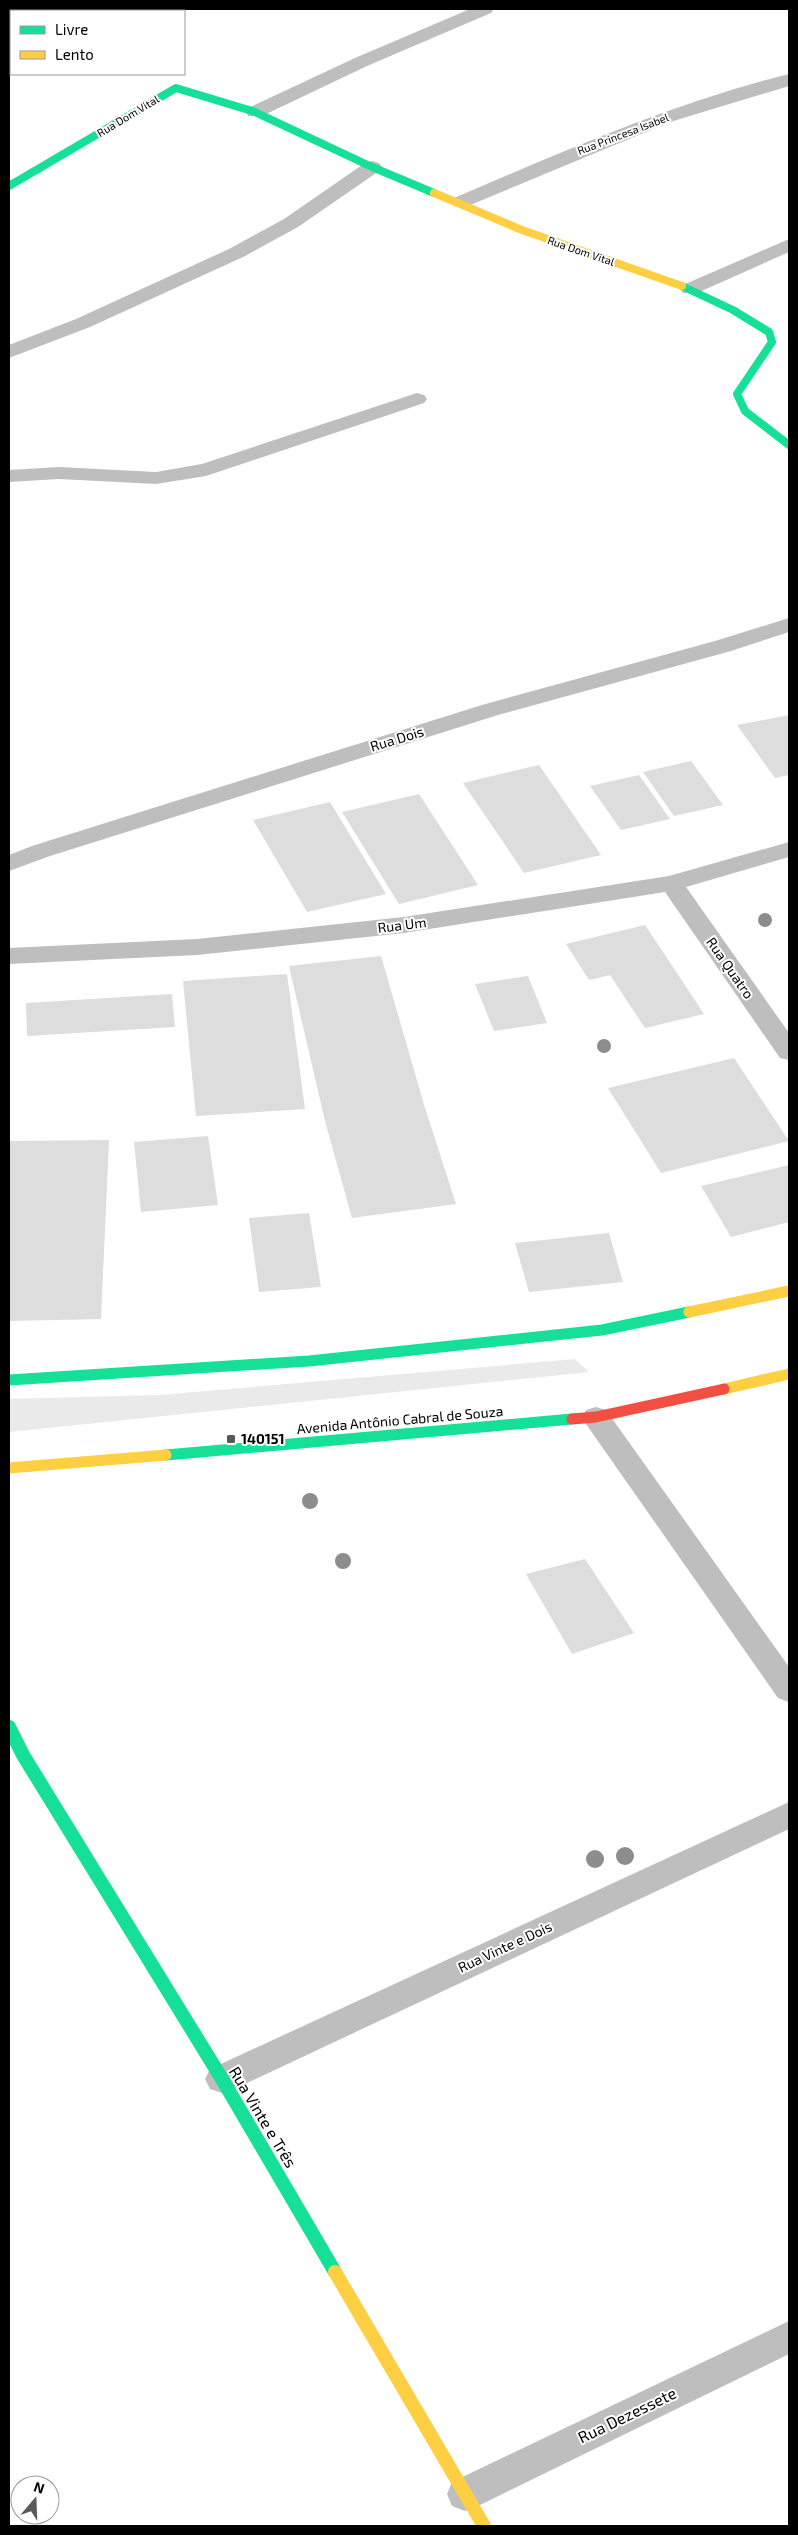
<svg xmlns="http://www.w3.org/2000/svg" width="798" height="2535" font-family="'Exo 2',sans-serif">
<style>
.green{fill:#eaeaea}
.building{fill:#ddd}
.lines{fill:none;stroke-linecap:round;stroke-linejoin:round}
.path{stroke:#b8b8b8;stroke-width:2.5;stroke-dasharray:0.5 2;stroke-linecap:butt}
.street{fill:#bebebe;fill-rule:evenodd}
.fast-far2{stroke:#16e098;stroke-width:8}
.fast-far1{stroke:#16e098;stroke-width:11}
.fast{stroke:#16e098;stroke-width:14}
.slow-far2{stroke:#ffcf43;stroke-width:8}
.slow-far1{stroke:#ffcf43;stroke-width:11}
.slow{stroke:#ffcf43;stroke-width:14}
.jam{stroke:#f24e42;stroke-width:11}
.tree{fill:#8d8d8d}
.poi-dot{fill:#595959;stroke:#fff;stroke-width:2}
.labels{text-anchor:middle;stroke-width:4;stroke-linejoin:round;paint-order:stroke}
.far-street-label{font-size:11px;fill:#000;stroke:#fff}
.street-label{font-size:14px;fill:#000;stroke:#fff}
.poi-label{font-size:14px;font-weight:bold;fill:#000;stroke:#fff;text-anchor:start}
.near-street-label{font-size:16px;fill:#000;stroke:#fff}
</style>
<rect width="100%" height="100%" fill="#fff"/>
<!-- green -->
<path class="green" d="M575 1359 589 1372 9 1432V1399L160 1395Z"/>
<!-- building -->
<g class="building">
<path d="M789 715V775L775 778 737 725Z"/>
<path d="M691 761 723 805 674 816 643 772Z"/>
<path d="M539 765 601 855 524 873 463 783Z"/>
<path d="M639 775 670 819 621 830 590 786Z"/>
<path d="M419 794 478 885 399 904 342 812Z"/>
<path d="M330 802 386 894 307 912 253 820Z"/>
<path d="M645 925 669 961 704 1014 645 1028 610 975 589 980 566 944Z"/>
<path d="M381 956 425 1108 456 1204 352 1218 325 1121 289 966Z"/>
<path d="M287 974 305 1109 196 1116 183 981Z"/>
<path d="M528 976 547 1023 494 1031 475 984Z"/>
<path d="M172 994 175 1027 27 1036 26 1003Z"/>
<path d="M734 1058 789 1141 661 1173 608 1088Z"/>
<path d="M208 1136 218 1205 141 1212 134 1142Z"/>
<path d="M109 1140 101 1319 9 1321V1141Z"/>
<path d="M789 1165V1222L731 1237 701 1186Z"/>
<path d="M309 1213 321 1287 259 1292 249 1218Z"/>
<path d="M609 1233 623 1282 529 1292 515 1243Z"/>
<path d="M585 1559 634 1633 572 1654 526 1574Z"/>
</g>
<g class="lines">
<!-- path -->
<path class="path" d="M9 34H11"/>
<!-- street -->
<g class="street">
<path d="M470 9H494L491 13 367 66 262 116H248L246 112 248 108 355 58Z"/>
<path d="M789 74V86L670 122 468 206H454L451 202 454 198C564 151 673 103 789 74Z"/>
<path d="M372 161 379 163 382 167 379 171 298 227 243 257 90 327 9 358V345L76 319 229 249 284 219 365 163Z"/>
<path d="M789 239V252L697 293H683L680 289 683 285Z"/>
<path d="M417 393 424 395 427 399 424 403 206 476 156 484 59 479 9 482V470L59 467 156 472 202 464Z"/>
<path d="M789 618V632L731 651 498 715 50 856 9 871V855L32 846 482 705 715 641Z"/>
<path d="M789 842V857L686 887 789 1033V1060L780 1058 665 892 404 933 197 955 9 964V948L197 939 404 917 669 876Z"/>
<path d="M596 1407 606 1410 789 1667V1702L778 1698 586 1424 582 1417 586 1410Z"/>
<path d="M789 1802V1829L234 2089 222 2093 210 2089 205 2079 210 2069Z"/>
<path d="M789 2321V2354L478 2506 465 2511 452 2506 447 2494 452 2482Z"/>
</g>
<!-- fast-far2 -->
<g class="fast-far2">
<path d="M9 186 176 88 255 112 372 167 434 193"/>
<path d="M682 286 733 310 769 332 772 342 737 394 745 411 789 445"/>
</g>
<!-- fast-far1 -->
<g class="fast-far1">
<path d="M9 1380 309 1361 602 1330 689 1312"/>
<path d="M166 1455 572 1419"/>
</g>
<!-- fast -->
<path class="fast" d="M9 1727 23 1755 222 2079 335 2272"/>
<!-- slow-far2 -->
<path class="slow-far2" d="M434 193 522 230 682 286"/>
<!-- slow-far1 -->
<g class="slow-far1">
<path d="M689 1312 789 1291"/>
<path d="M724 1389 789 1374"/>
<path d="M9 1468 166 1455"/>
</g>
<!-- slow -->
<path class="slow" d="M335 2272 484 2526"/>
<!-- jam -->
<path class="jam" d="M572 1419 596 1417 724 1389"/>
</g>
<!-- trees -->
<g class="tree">
<circle cx="765" cy="920" r="7"/>
<circle cx="604" cy="1046" r="7"/>
<circle cx="310" cy="1501" r="8"/>
<circle cx="343" cy="1561" r="8"/>
<circle cx="625" cy="1856" r="9"/>
<circle cx="595" cy="1859" r="9"/>
</g>
<!-- markers -->
<rect class="poi-dot" x="226" y="1434" width="10" height="10" rx="2.5"/>
<g class="labels">
<!-- far-street labels -->
<g class="far-street-label">
<text transform="translate(128 116) rotate(-31)" y="4">Rua Dom Vital</text>
<text transform="translate(623 134) rotate(-21)" y="4">Rua Princesa Isabel</text>
<text transform="translate(581 251) rotate(19)" y="4">Rua Dom Vital</text>
</g>
<!-- street labels -->
<g class="street-label">
<text transform="translate(397 739) rotate(-17)" y="5">Rua Dois</text>
<text transform="translate(402 925) rotate(-7)" y="5">Rua Um</text>
<text transform="translate(730 968) rotate(55)" y="5">Rua Quatro</text>
<text transform="translate(400 1420) rotate(-5)" y="5">Avenida Antônio Cabral de Souza</text>
<text transform="translate(505 1947) rotate(-25)" y="5">Rua Vinte e Dois</text>
</g>
<!-- poi labels -->
<g class="poi-label">
<text x="241" y="1444">140151</text>
</g>
<!-- near-street labels -->
<g class="near-street-label">
<text transform="translate(263 2117) rotate(59)" y="6">Rua Vinte e Três</text>
<text transform="translate(627 2415) rotate(-26)" y="6">Rua Dezessete</text>
</g>
</g>
<!-- border -->
<rect width="798" height="2535" fill="none" stroke="#000000" stroke-width="20"/>
<!-- legend -->
<rect x="10" y="10" width="175" height="65" fill="#ffffff" stroke="#999999"/>
<rect x="20" y="26" width="25" height="8" fill="#16e098" stroke="#999999"/>
<text x="55" y="35" font-size="15" fill="#000000">Livre</text>
<rect x="20" y="51" width="25" height="8" fill="#ffcf43" stroke="#999999"/>
<text x="55" y="60" font-size="15" fill="#000000">Lento</text>
<!-- north arrow -->
<g transform="translate(35 2500) rotate(19)"><circle r="24" fill="#ffffff" stroke="#999999"/>
<path d="M0-4L9 19L0 12L-9 19Z" fill="#595959"/>
<text y="-8" font-size="14" font-weight="bold" text-anchor="middle" fill="#000000">N</text>
</g>
</svg>
